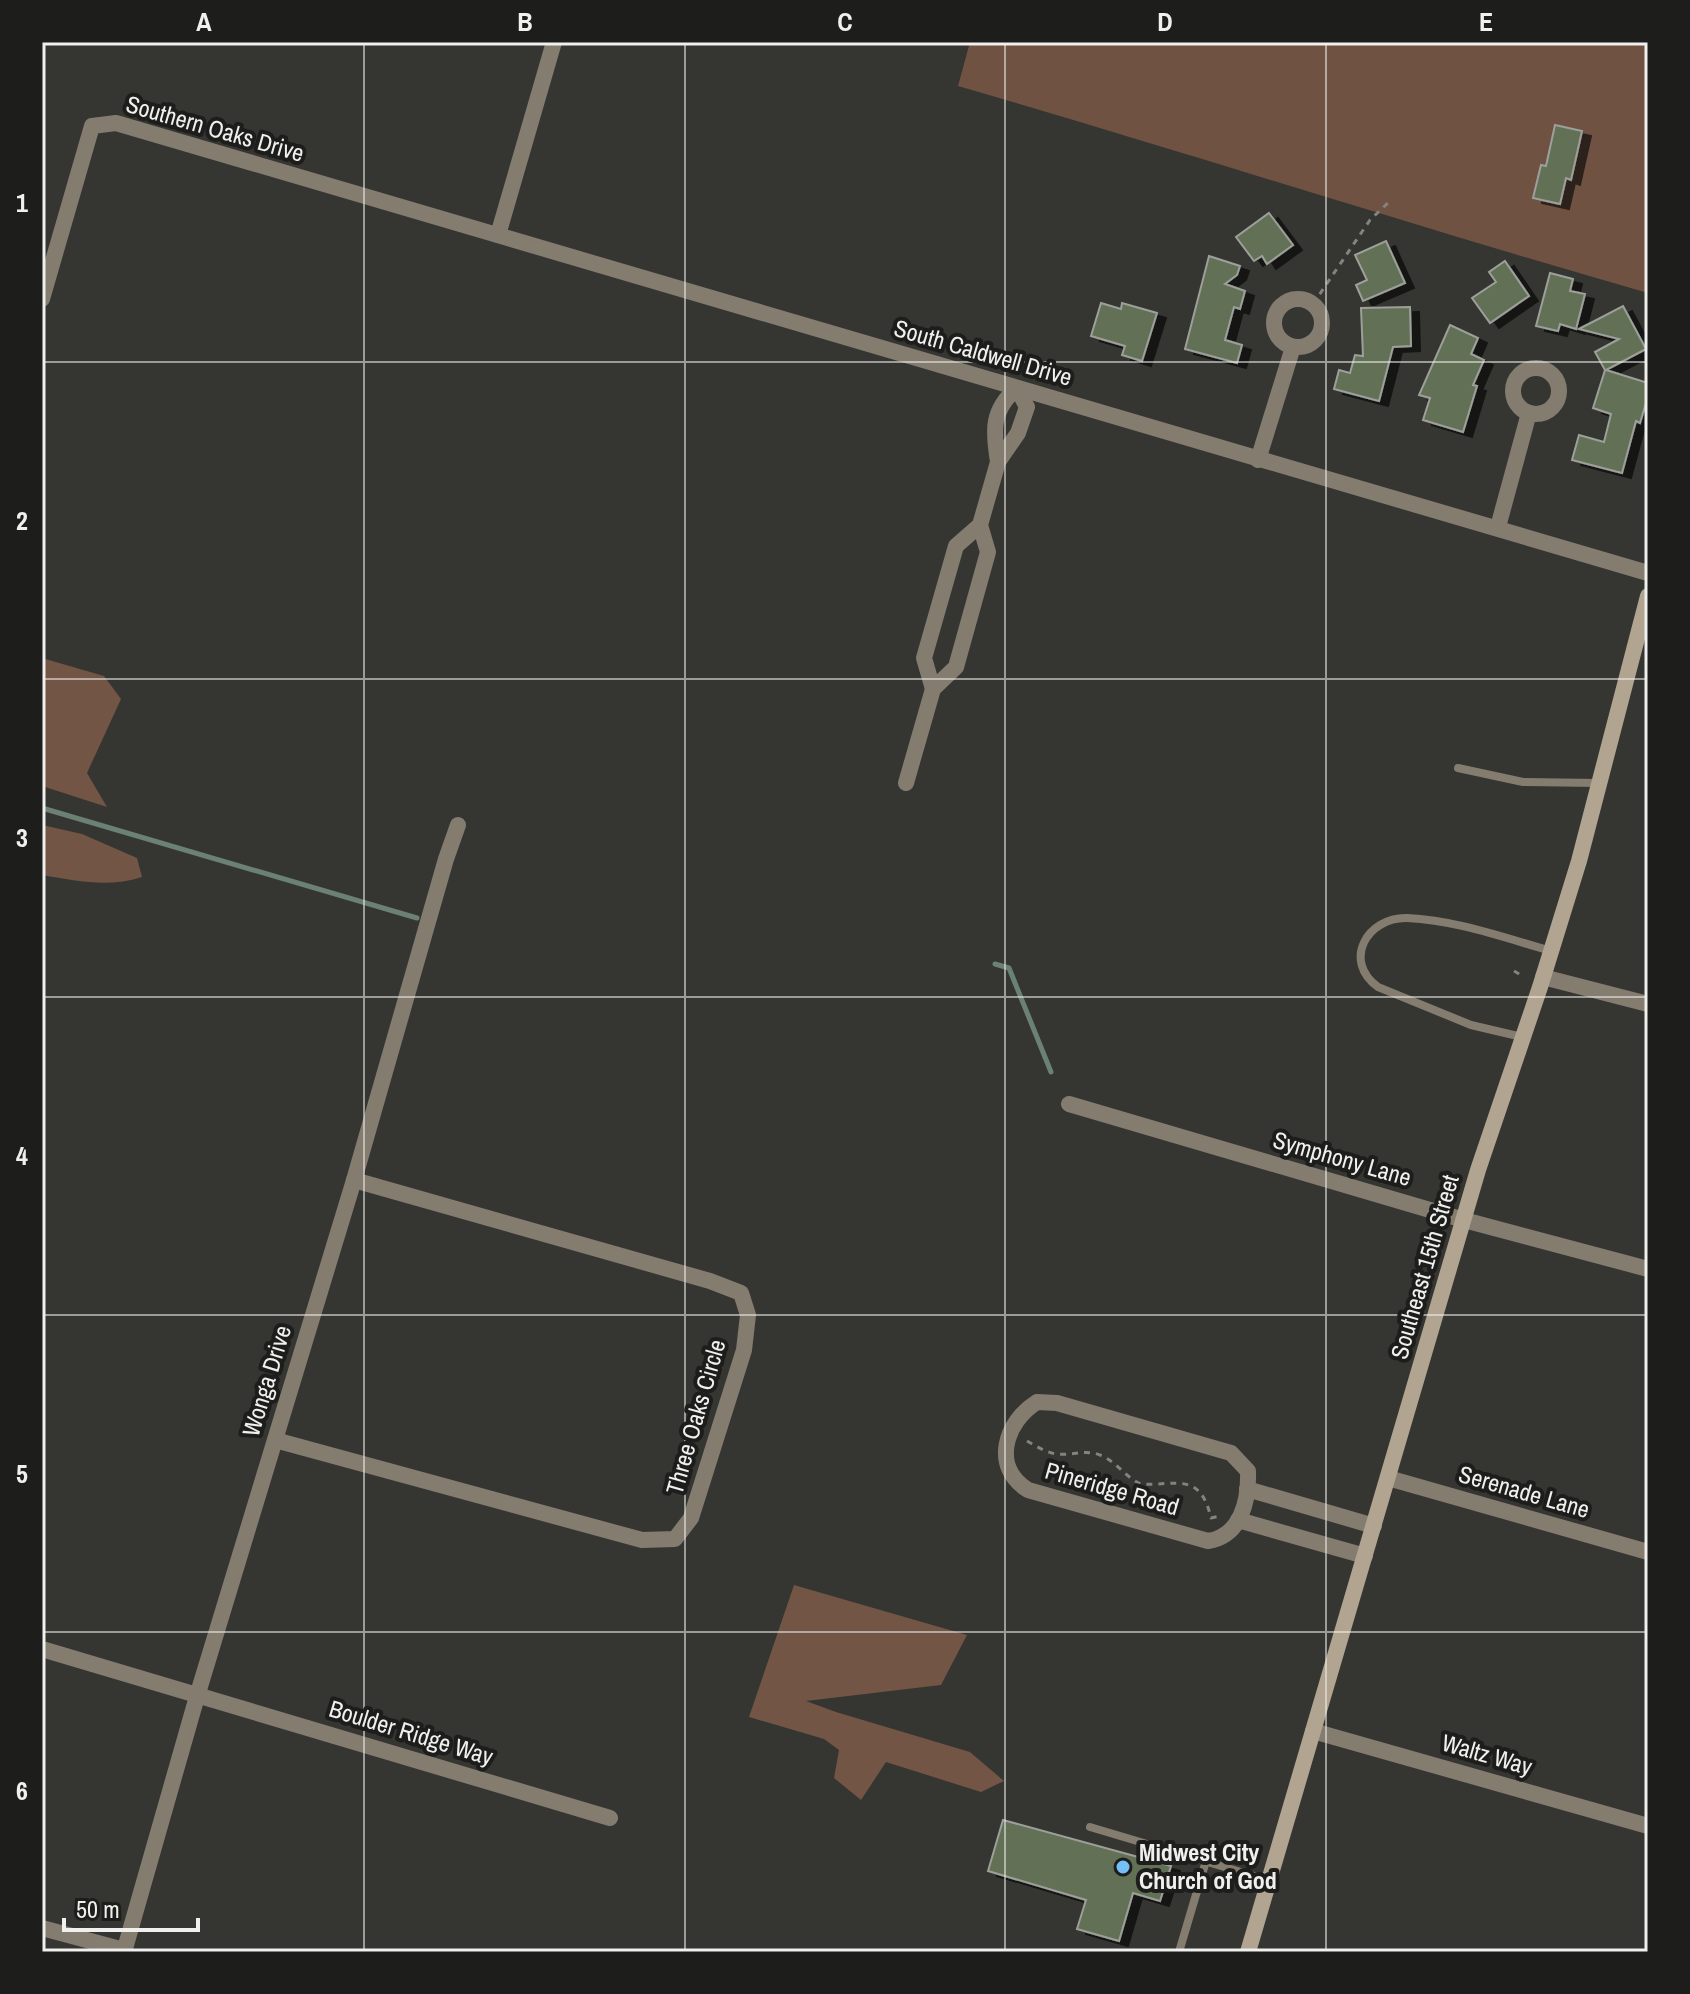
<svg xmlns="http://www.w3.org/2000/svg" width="1690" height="1994" font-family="'Archivo Narrow',sans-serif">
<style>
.green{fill:#705243}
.forest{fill:#725545}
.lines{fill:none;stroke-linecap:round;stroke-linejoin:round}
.stream{stroke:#6b8174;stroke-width:5}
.building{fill:#627155;stroke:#9d9f9b;stroke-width:2;filter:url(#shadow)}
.path{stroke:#838380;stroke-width:3;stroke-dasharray:6 6;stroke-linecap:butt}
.lane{stroke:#857c70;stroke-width:8}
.street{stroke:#857c70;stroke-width:16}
.secondary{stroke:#b1a490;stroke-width:16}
.grid{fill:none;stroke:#f0f0ee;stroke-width:2;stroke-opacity:0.55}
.poi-dot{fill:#74c0f6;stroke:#1d1d1b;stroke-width:3}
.labels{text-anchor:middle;stroke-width:8;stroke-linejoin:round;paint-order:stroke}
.street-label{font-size:24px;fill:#f0f0ee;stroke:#1d1d1b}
.poi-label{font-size:24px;font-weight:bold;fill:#f0f0ee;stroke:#1d1d1b;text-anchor:start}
.neatline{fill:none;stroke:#f0f0ee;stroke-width:3}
.grid-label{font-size:26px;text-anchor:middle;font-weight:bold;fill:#f0f0ee}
</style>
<defs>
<filter id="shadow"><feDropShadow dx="9" dy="5" stdDeviation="0" flood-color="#0009"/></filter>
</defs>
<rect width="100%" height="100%" fill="#353532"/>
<!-- green -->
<path class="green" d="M970 42H1648V293C1417 227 1189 153 958 86Z"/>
<!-- forest -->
<g class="forest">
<path d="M42 658 104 676 121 699 87 773 107 807 42 786Z"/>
<path d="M42 825 82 834 137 858 142 877C108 888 77 881 42 875Z"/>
<path d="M794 1585 967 1635 941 1685 806 1701 836 1712 970 1752 1004 1781 981 1792 886 1762 861 1800 834 1778 839 1750 824 1739 749 1717Z"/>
</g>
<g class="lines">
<!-- stream -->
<g class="stream">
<path d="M42 808 417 918"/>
<path d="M995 964 1009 968 1051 1072"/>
</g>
</g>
<!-- building -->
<g class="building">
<path d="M1555 125 1582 131 1571 180 1566 178 1560 204 1533 198 1541 165 1546 166Z"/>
<path d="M1269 213 1293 245 1267 264 1262 256 1254 261 1236 237Z"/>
<path d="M1386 241 1405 283 1363 301 1356 285 1367 280 1355 255Z"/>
<path d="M1209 256 1240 266 1237 275 1225 284 1245 291 1240 309 1234 307 1225 340 1242 345 1237 363 1185 349Z"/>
<path d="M1505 261 1529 296 1490 323 1472 298 1496 282 1489 272Z"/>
<path d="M1550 273 1573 279 1570 291 1585 294 1576 329 1560 324 1558 331 1536 326Z"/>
<path d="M1101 303 1121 309 1122 303 1157 313 1142 361 1122 355 1125 346 1091 336Z"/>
<path d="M1623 306 1646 349 1606 370 1648 383V396L1640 423 1636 421 1622 473 1572 460 1579 435 1604 442 1611 414 1593 408 1605 370 1595 352 1619 339 1579 329Z"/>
<path d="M1410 307 1411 346 1393 347 1379 401 1334 389 1339 370 1350 373 1355 355 1363 356 1361 308Z"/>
<path d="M1450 325 1478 338 1471 354 1484 360 1473 385 1477 386 1463 432 1423 420 1430 398 1419 395Z"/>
<path d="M1003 1820 1171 1866 1160 1901 1133 1893 1119 1941 1077 1929 1086 1900 988 1871Z"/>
</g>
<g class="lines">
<!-- path -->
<g class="path">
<path d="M1313 304 1370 220 1390 201"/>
<path d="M1514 971 1524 977"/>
<path d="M1027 1441C1036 1446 1045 1452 1056 1454 1071 1456 1085 1449 1100 1455 1117 1462 1126 1478 1141 1484 1177 1486 1200 1471 1211 1518L1220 1516"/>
</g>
<!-- lane -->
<g class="lane">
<path d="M1458 768 1523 782 1599 783"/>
<path d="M1522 1037 1471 1025 1378 987C1342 961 1367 917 1407 918 1456 920 1505 938 1551 951"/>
<path d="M1090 1827 1268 1880"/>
<path d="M1179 1952 1206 1861"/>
</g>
<!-- street -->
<g class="street">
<path d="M498 235 554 42"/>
<path d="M42 299 92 126 116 123 1648 573"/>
<circle cx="1298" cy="323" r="24"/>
<circle cx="1536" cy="391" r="23"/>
<path d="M1258 460 1293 347"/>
<path d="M1498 527 1529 413"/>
<path d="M933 689 924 658 956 546 980 525"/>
<path d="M906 783 933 689 956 667 988 552 980 525 998 462 1018 433 1027 407 1017 388C991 410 993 431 998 462"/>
<path d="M1543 977 1648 1004"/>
<path d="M1069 1104 1464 1220 1648 1269"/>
<path d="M1037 1402 1057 1403 1231 1453 1248 1471C1249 1501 1241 1536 1208 1541L1028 1490C991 1467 1005 1422 1037 1402Z"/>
<path d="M275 1440 642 1540 675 1539 691 1518 744 1350 748 1315 741 1293 710 1281 354 1180"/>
<path d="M1388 1478 1648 1552"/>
<path d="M1247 1489 1374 1526"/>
<path d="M1238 1520 1365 1556"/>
<path d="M42 1649 610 1818"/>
<path d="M1313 1731 1648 1826"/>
<path d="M42 1928 124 1950"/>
<path d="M124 1952 198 1693 354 1180 446 859 458 825"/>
</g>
<!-- secondary -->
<path class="secondary" d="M1248 1952 1478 1170 1540 987 1579 861 1648 596"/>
</g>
<!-- grid -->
<path class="grid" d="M364 42V1952M685 42V1952M1005 42V1952M1326 42V1952M42 362H1648M42 679H1648M42 997H1648M42 1315H1648M42 1632H1648"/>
<!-- markers -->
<circle class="poi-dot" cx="1123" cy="1867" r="8"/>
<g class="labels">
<!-- street labels -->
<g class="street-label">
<text transform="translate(215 129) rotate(16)" y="8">Southern Oaks Drive</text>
<text transform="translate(983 353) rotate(16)" y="8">South Caldwell Drive</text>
<text transform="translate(1342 1159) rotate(16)" y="8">Symphony Lane</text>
<text transform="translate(1425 1267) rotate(-74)" y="8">Southeast 15th Street</text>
<text transform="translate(267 1381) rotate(-73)" y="8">Wonga Drive</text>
<text transform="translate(696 1417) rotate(-74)" y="8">Three Oaks Circle</text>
<text transform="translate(1112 1489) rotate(16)" y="8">Pineridge Road</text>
<text transform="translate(1524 1492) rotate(16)" y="8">Serenade Lane</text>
<text transform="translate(411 1733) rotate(17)" y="8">Boulder Ridge Way</text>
<text transform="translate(1487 1755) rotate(16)" y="8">Waltz Way</text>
</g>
<!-- poi labels -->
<g class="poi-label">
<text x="1139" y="1861">Midwest City<tspan x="1139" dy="28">Church of God</tspan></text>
</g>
</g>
<!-- border -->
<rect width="1690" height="1994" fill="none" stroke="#1d1d1b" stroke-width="88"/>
<!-- scale -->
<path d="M64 1918v12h134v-12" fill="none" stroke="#f0f0ee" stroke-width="4"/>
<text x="76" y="1918" font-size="24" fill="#f0f0ee" stroke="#1d1d1b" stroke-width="6" paint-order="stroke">50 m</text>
<rect x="44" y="44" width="1602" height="1906" class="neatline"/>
<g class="grid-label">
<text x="204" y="31">A</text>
<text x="525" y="31">B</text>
<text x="845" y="31">C</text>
<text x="1165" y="31">D</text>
<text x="1486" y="31">E</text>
<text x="22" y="212">1</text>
<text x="22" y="530">2</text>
<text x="22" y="847">3</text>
<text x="22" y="1165">4</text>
<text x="22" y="1483">5</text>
<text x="22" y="1800">6</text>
</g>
</svg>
